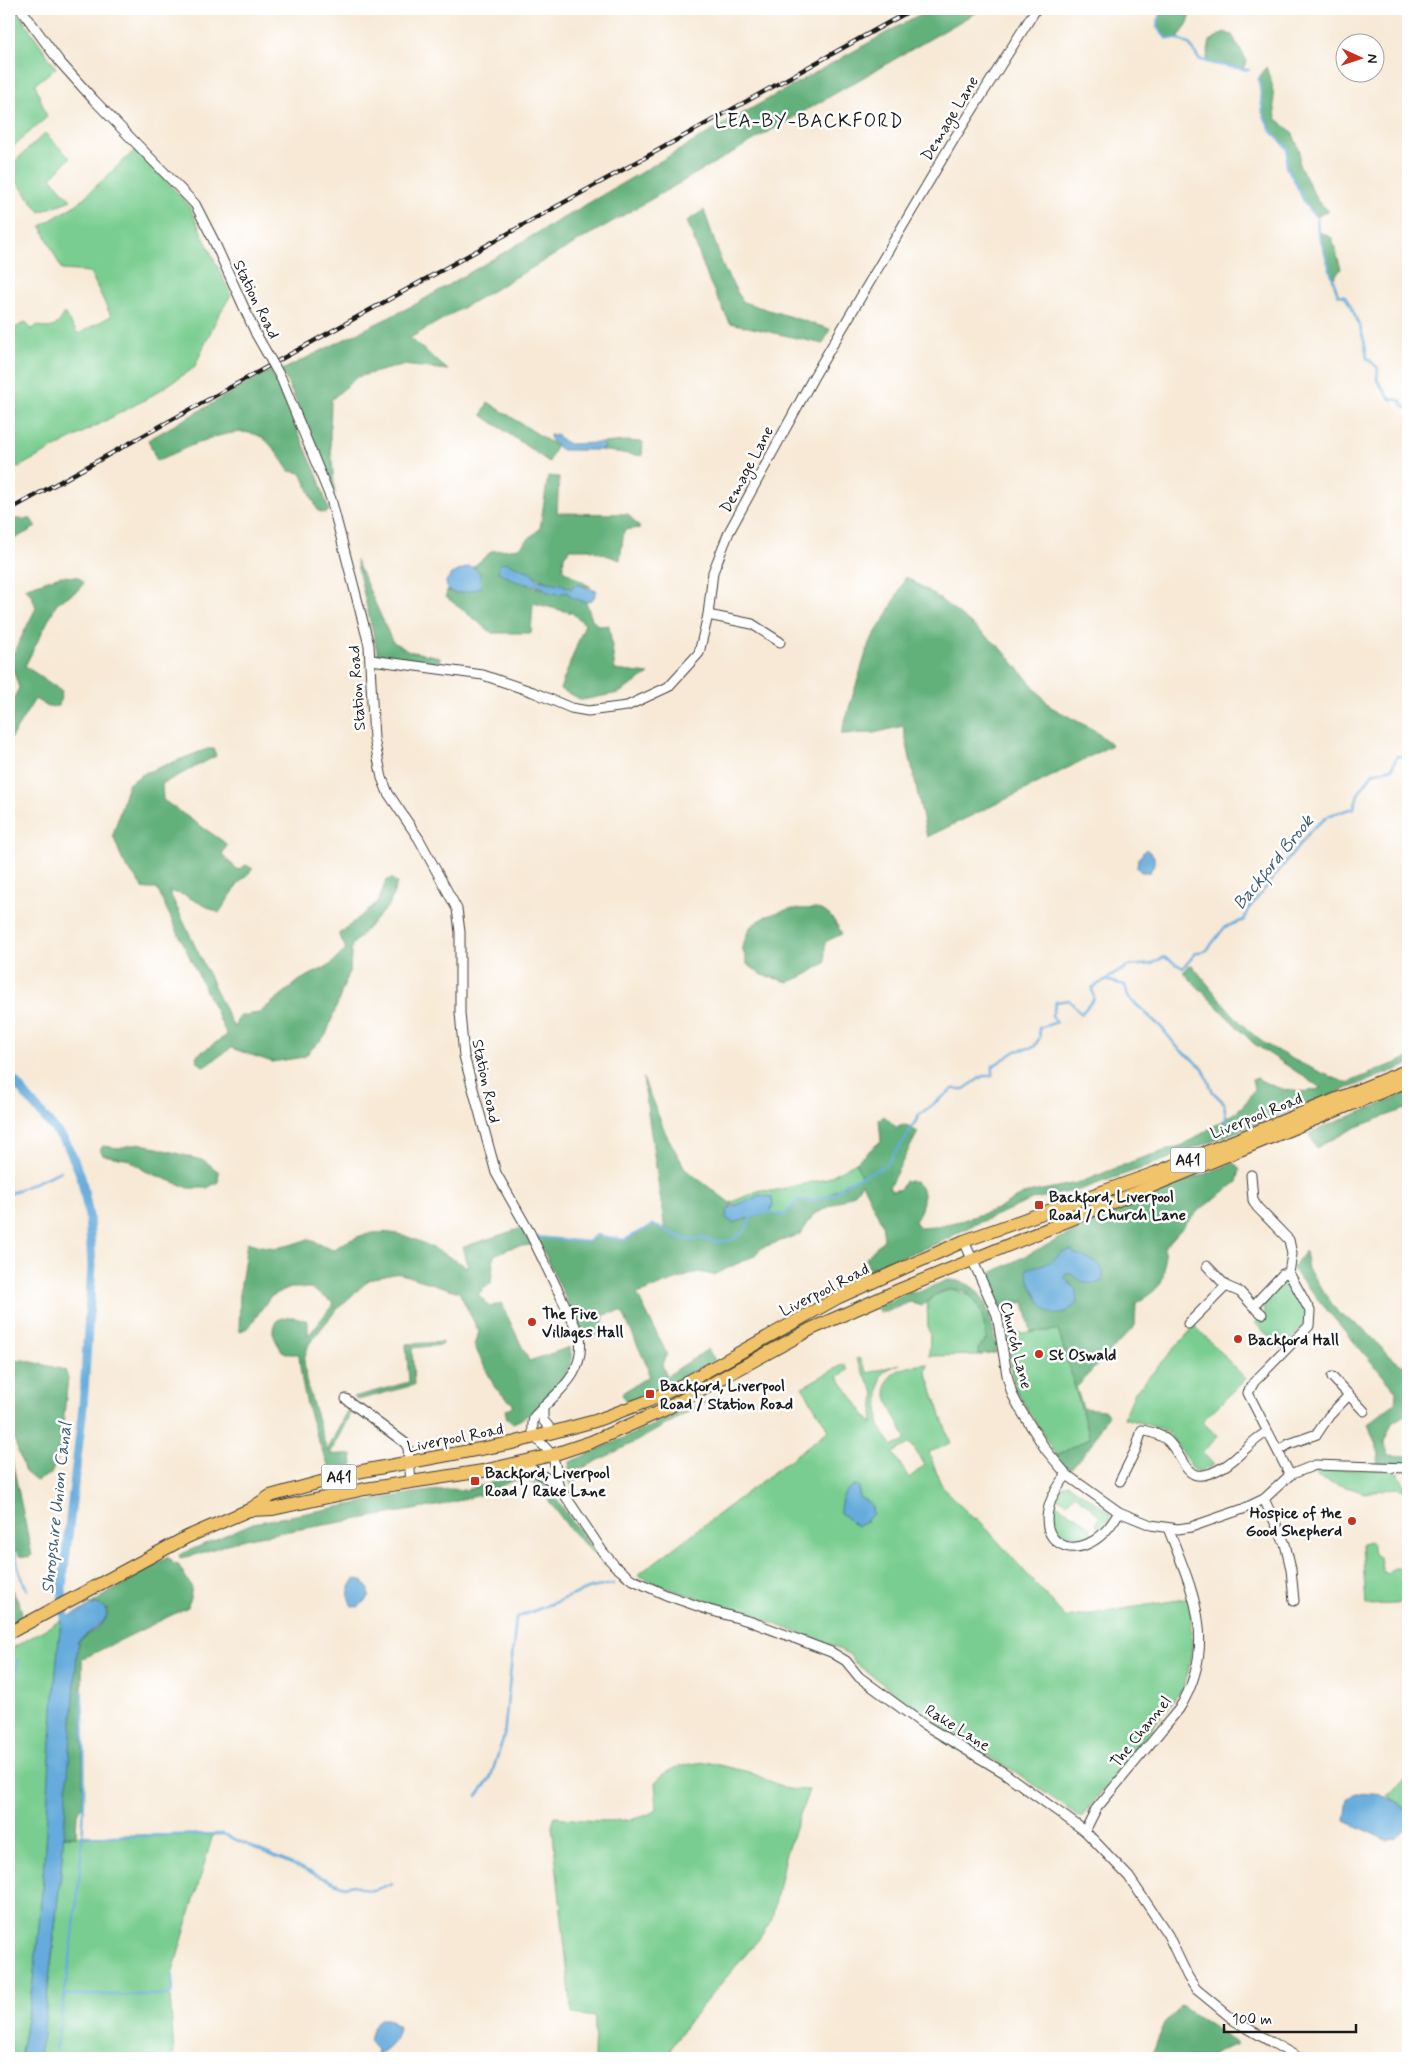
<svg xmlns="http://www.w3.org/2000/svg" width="1417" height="2067" font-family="Mynerve,sans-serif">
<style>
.green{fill:#79cd90;stroke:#4a7456;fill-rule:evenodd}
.forest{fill:#62b07a;stroke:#3f664b}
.water{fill:#65abdb;stroke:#40647c}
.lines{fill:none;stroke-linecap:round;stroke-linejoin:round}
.stream{stroke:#65abdb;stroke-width:2.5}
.canal{stroke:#65abdb;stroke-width:9}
.minor-casing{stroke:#3d3b38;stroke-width:11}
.highway-casing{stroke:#3d3b38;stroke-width:14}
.minor{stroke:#fff;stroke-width:9}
.highway{stroke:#f1c36a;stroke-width:12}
.rail-casing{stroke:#1c1c1c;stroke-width:4.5}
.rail{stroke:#fff;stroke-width:2.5;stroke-dasharray:8;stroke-linecap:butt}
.minor-bridge-casing{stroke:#3d3b38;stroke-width:11;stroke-linecap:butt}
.minor-bridge{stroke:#fff;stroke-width:9}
.poi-dot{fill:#c8321e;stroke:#fff;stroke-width:2}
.labels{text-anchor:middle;stroke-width:5;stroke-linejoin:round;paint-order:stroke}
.shield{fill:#fff;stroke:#606060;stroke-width:1}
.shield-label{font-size:15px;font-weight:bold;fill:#1c1c1c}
.street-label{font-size:16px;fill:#1c1c1c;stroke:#fff}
.poi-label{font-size:16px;font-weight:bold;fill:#1c1c1c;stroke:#fff;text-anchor:start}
.water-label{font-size:18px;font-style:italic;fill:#3d5c72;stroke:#fff}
.quarter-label{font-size:19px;letter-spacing:1px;fill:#1c1c1c;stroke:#fff}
</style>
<rect width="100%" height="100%" fill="#fff"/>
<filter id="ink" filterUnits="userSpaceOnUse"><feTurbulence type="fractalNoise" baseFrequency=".02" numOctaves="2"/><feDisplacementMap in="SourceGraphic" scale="10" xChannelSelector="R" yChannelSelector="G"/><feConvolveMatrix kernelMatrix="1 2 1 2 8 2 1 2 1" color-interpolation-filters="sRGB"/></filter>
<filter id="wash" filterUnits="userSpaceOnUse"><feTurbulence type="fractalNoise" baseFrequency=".0096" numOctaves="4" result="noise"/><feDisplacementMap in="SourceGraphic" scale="20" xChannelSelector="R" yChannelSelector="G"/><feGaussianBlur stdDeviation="1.12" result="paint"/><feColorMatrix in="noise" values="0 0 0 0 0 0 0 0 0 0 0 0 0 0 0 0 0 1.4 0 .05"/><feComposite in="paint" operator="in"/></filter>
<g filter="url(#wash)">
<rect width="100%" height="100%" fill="#f7e9d6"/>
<!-- green -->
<g class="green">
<path d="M9 9H16L56 68 35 84 47 117 9 150Z"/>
<path d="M45 133 70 158 51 178 71 200 40 212 9 172V167Z"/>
<path d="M136 149 188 204 231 295 217 318 194 368 148 398 9 472V331L26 322 31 330 38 325C51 332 59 325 64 313L78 334 111 316 90 272 62 270 41 226 77 204Z"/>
<path d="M856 1162 864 1176 844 1184 836 1193 810 1201 797 1200 785 1216 770 1212 773 1204 759 1195 747 1203 733 1205 730 1203 760 1190 772 1191 826 1179Z"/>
<path d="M1285 1278C1311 1316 1316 1315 1282 1349L1255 1323 1265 1313 1261 1303Z"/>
<path d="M952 1289 974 1297 981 1309 987 1338 985 1343 980 1345 979 1354 983 1355 929 1356 930 1333 928 1329 927 1303 933 1296Z"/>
<path d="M1195 1326 1246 1379 1202 1421 1218 1437 1202 1452 1214 1465 1201 1471 1194 1470 1169 1434 1162 1429 1124 1418 1135 1392Z"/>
<path d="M1058 1330 1090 1438 1056 1456 1014 1387 1007 1334Z"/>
<path d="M859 1358 868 1373 900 1364C893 1367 885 1369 881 1376 879 1379 878 1416 879 1422 880 1430 888 1439 893 1446L903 1442 906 1438C886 1399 866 1369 928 1364L926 1372 951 1444 929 1452 940 1482 945 1490 973 1518 978 1519 1066 1618 1191 1598C1192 1629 1194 1657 1184 1687L1081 1818 1014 1771 952 1737 854 1662 850 1655 829 1644 739 1611 664 1587 638 1575 829 1430 802 1387 844 1364 848 1370 838 1377 872 1424 875 1394 856 1359ZM908 1444H911L925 1465 909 1478 893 1453ZM857 1493 869 1517 864 1523 853 1524 848 1519Z"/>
<path d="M1317 1469 1393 1470 1398 1473 1408 1490 1395 1488 1365 1493 1318 1478 1315 1471Z"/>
<path d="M1068 1484 1111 1513V1519L1103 1529H1099L1095 1524 1100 1516 1075 1494 1067 1503 1055 1496 1065 1485Z"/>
<path d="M1056 1504 1079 1518 1091 1528 1092 1539 1071 1545 1053 1535 1050 1517Z"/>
<path d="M1369 1542 1372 1545 1374 1554 1380 1558 1383 1572 1387 1574 1393 1568H1403L1404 1554H1408V1601L1396 1604 1366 1605 1362 1544Z"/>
<path d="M61 1620 40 1921 33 1983 20 2058H9V1650Z"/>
<path d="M706 1762 749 1772 788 1789 809 1790 785 1856 772 1919 759 1939 689 2021 664 2058H594L595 2017 572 2014 552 1825 555 1817C582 1820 636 1827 657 1809L655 1782C669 1767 686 1764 706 1762Z"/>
<path d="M1408 1778V1814L1401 1804 1387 1794Z"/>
<path d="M213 1834 172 1975 173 1989 170 1995 174 2054 170 2058H164L160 2054 157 2058H38L53 1950 63 1836Z"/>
</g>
<!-- forest -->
<g class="forest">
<path d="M929 9H982L410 338 448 370 403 365 357 377 331 400 330 438 335 494 332 493 311 436 282 370 414 305 729 121Z"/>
<path d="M1161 9H1190L1189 21 1178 39 1166 38 1157 27Z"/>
<path d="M1224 32 1232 35 1247 61 1243 68 1206 62 1210 41Z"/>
<path d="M1266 67 1272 84 1276 118 1292 132 1300 151 1299 164 1318 202 1328 210 1317 217C1300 204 1300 184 1286 167L1288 148 1270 129 1263 113 1259 78Z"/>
<path d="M704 210 724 269 743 302 830 329 823 344 730 323 709 281 687 221Z"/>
<path d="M1318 231 1332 238 1341 269 1333 279Z"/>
<path d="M271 370 318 477 329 511 325 513 318 511 301 473 289 471C283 462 271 443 263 438 236 420 183 450 157 461L148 440Z"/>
<path d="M488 402 556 446 549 462 482 415Z"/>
<path d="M626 441 643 442 642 456 600 450 605 447 602 443Z"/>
<path d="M548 476 559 477 557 513 628 514 640 528 624 530 620 560 589 549H570L564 556 563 570 591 587 576 584 572 589C558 582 541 584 531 572H498L533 587 567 592 572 598 586 602 592 619 598 626 609 625 615 670 649 674 619 693 582 700 560 689 585 624 572 613 533 603 531 633H492L446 597 447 590 455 594 480 573 473 567 492 551 519 548 540 528Z"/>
<path d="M9 519H31L36 527 9 542Z"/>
<path d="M356 560 392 641 408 651 440 657 439 664 378 655Z"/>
<path d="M60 576 79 577 84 583 77 591 57 603 25 666 62 691 59 706 48 707 35 699 9 741V707L19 688 10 660 36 608 32 596 24 588Z"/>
<path d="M906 577 936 596 1001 648 1051 707 1094 730 1112 745 1023 791 927 837 903 726 874 733 841 734 869 643 888 613Z"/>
<path d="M207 749H214L216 756 162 784 163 800 224 842 227 845 222 855 238 870 246 865 253 869 239 883 219 913 184 895 169 891 234 1028 239 1016 259 1013 300 980 330 965 346 949 339 934 378 902 386 881 392 878 397 883 390 904 352 945 350 969 326 1035 304 1057 272 1062 231 1048 204 1067 198 1062 196 1056 227 1035 157 889H144L123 862 113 835 128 784 145 773Z"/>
<path d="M789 909C821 909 826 904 842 934L825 942V963L808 974 789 982 762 975 747 964 742 947 750 927 766 916Z"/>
<path d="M1191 964C1210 986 1240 1027 1264 1043 1290 1059 1318 1072 1347 1083L1408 1058V1065L1154 1164 1079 1190 1034 1199 971 1226 941 1242 869 1269 866 1258 884 1239 882 1224 862 1183 854 1194 813 1215 801 1234 761 1248 754 1256 713 1275 698 1272 637 1294 667 1354 662 1365 667 1376 708 1349 715 1360C686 1377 658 1393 625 1401L622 1393 649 1376 647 1366 622 1311 604 1315 601 1334 592 1338 583 1336 537 1237 587 1242 596 1235 624 1240 653 1225 665 1230 643 1078 666 1134 686 1170 733 1205 727 1211 726 1218 732 1222 770 1212 785 1215 797 1200C830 1202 834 1187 861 1177L856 1162 881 1141 879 1120 884 1116 896 1127 905 1125 918 1132 889 1187 892 1191 901 1189 905 1181C930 1179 925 1208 915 1221L919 1227 936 1226 960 1221 1000 1208 1023 1194 1081 1182 1136 1160 1183 1145 1234 1114 1247 1101 1254 1089 1252 1080 1257 1078C1275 1089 1301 1096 1321 1088L1253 1043 1183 972Z"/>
<path d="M1408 1093V1108L1356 1127 1316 1148 1309 1133Z"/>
<path d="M139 1143 205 1161 219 1172 218 1182 207 1188H189L145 1171 130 1160 103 1155 100 1150 103 1146 119 1148Z"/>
<path d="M1234 1163 1240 1170 1237 1182 1198 1211 1164 1248C1165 1281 1165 1286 1136 1303L1135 1326 1076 1387 1083 1408 1104 1410 1108 1414 1091 1445 1069 1471 1056 1456 1090 1438 1058 1330 1031 1332 1024 1302 1007 1306 1009 1320 1004 1319 988 1280 989 1274 1083 1227 1170 1187Z"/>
<path d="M522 1228 531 1245 513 1247 494 1255 491 1283 478 1294 490 1307 501 1303 529 1361 570 1347C570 1351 572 1356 572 1359 570 1378 530 1420 512 1423L507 1419 505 1410 514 1405 495 1388 474 1345 479 1332 459 1292 398 1273 369 1280 337 1309 309 1344 304 1359 306 1381 327 1451 347 1410 351 1412 330 1454 352 1455 353 1465 330 1469C314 1433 301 1393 299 1354H289L282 1351C279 1346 274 1339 273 1332 272 1312 297 1316 308 1321V1336L334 1303 310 1288H288L270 1297 249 1327 239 1332 240 1291 247 1242C274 1251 282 1248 308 1239L333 1250C386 1213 420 1242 468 1267L463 1247Z"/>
<path d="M1305 1251 1308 1269 1339 1314 1364 1329 1390 1357 1408 1369V1413L1392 1423 1384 1442 1389 1455 1408 1456V1465L1377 1463 1379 1454 1368 1424 1395 1403 1396 1391 1292 1269Z"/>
<path d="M947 1280C979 1280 987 1302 993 1330 994 1337 998 1346 996 1353L979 1354 978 1349 987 1338C982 1313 976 1280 940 1292 932 1295 929 1302 921 1306L910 1302 886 1312H880L876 1308 907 1293 919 1292Z"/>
<path d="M443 1342 442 1345 412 1348 414 1385 358 1400 354 1397 409 1382 406 1344Z"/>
<path d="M24 1360 65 1370 68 1378 60 1453 51 1474 36 1481 25 1472 11 1430 9 1429V1362Z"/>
<path d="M720 1395 633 1443 579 1470 576 1474V1483L572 1486 567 1477 570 1462Z"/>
<path d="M9 1446 32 1555 29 1557 20 1556 9 1541Z"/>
<path d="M520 1475H533L543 1481 605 1566 569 1528 538 1486 525 1480H514L484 1494 442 1505 254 1537C228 1542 205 1554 180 1558L179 1555 253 1523 413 1493 449 1489 466 1490Z"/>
<path d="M168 1557 173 1564H178L192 1588 188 1607 82 1659 83 1806 77 1814 76 1836H63L78 1641C89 1633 109 1625 107 1610L96 1604 89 1605Z"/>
<path d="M9 1583 21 1608 22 1617 9 1624Z"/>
<path d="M1181 2006 1238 2044 1213 2053 1214 2058H1150L1165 2023Z"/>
</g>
<!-- water -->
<g class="water">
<path d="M550 435H556L568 444 602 443 605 447 600 450H562L551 441Z"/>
<path d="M506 562 531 572 538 580 561 584 572 589 576 584 597 591 593 599 586 602 572 598 567 592 559 594 547 592 542 587 517 582 498 572 500 564Z"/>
<path d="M467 567H473L480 573 481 586C471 593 458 595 447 590L446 581 452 574Z"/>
<path d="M1146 849 1154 856V864L1150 872H1141L1137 868 1138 859Z"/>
<path d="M759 1195 772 1197 773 1204 770 1212 733 1223 726 1218 727 1211C736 1203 749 1202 759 1195Z"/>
<path d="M1073 1250 1074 1254C1087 1259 1108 1262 1102 1281 1092 1287 1080 1282 1072 1274H1066L1064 1277 1076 1290 1077 1303C1056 1324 1045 1314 1034 1291 1031 1284 1027 1277 1027 1269L1050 1262 1063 1252Z"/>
<path d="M855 1485 859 1487V1497L871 1504 873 1514 864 1523 857 1526 840 1513C840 1501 843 1490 855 1485Z"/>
<path d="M355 1579 362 1580 369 1590V1597L358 1607 352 1606C346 1596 348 1588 355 1579Z"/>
<path d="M96 1604 104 1607 107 1615 102 1623 78 1641 61 1872 43 2036 38 2058H20C50 1914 44 1766 61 1620Z"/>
<path d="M1356 1793C1381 1795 1392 1792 1408 1814L1406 1829 1397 1837 1386 1840 1345 1821 1348 1799Z"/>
<path d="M380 2019H388L399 2027C398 2041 388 2050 376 2055L377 2050 369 2041 373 2025Z"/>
</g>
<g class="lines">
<!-- stream -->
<g class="stream">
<path d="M1161 9 1157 27 1166 38 1178 39 1189 44 1199 59 1213 64 1249 70"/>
<path d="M1259 78 1263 113 1270 129 1288 149 1286 167C1300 184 1300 204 1317 217L1318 231 1338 295 1345 296C1356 316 1365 335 1367 358L1378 368 1377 380 1390 399 1400 400 1405 408 1408 407"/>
<path d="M1105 980 1125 985 1128 997 1161 1027 1178 1048 1203 1068 1213 1092 1224 1103 1227 1125"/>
<path d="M9 1194 61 1171"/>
<path d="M537 1237 587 1242 596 1235 624 1240 653 1225 687 1240 703 1238 716 1242 731 1240 744 1232 752 1216 770 1212 785 1216 797 1200 810 1201 836 1193 844 1184 885 1166 905 1139 920 1114 953 1089H964L983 1076H993V1066L1016 1051 1034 1047 1040 1037 1039 1028 1057 1022 1052 1016 1056 1002 1069 1000 1081 1014 1094 999 1092 988 1128 966 1152 964 1164 957 1183 968 1196 953 1207 950 1225 927 1244 920 1247 911 1313 828 1330 815 1354 808 1358 794 1373 773 1392 768 1397 756 1408 757"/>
<path d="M9 1527 19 1571 27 1590"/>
<path d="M9 1790 17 1660"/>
<path d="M477 1796 490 1779 504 1736 516 1618 591 1588 613 1584"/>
<path d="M82 1837 223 1834 344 1887 354 1885C369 1894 377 1890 392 1883"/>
<path d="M65 1995H170L173 1989 172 1975"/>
<path d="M54 2058C75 1941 92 1809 81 1690"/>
</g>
<!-- canal -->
<path class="canal" d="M9 1075 67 1144 81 1176 89 1216 92 1266 83 1407 62 1588 66 1628"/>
</g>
</g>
<g filter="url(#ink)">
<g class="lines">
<!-- minor casing -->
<g class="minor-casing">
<g id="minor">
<path d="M21 9 59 61 94 100 195 204 213 239 256 334"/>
<path d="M281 378 331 499 369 645 374 739 382 778 388 793 419 839 457 909 460 932V1013L464 1056 496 1173 530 1233 580 1336C585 1377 557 1391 534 1417 529 1440 539 1438 551 1454 556 1462 557 1476 558 1485"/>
<path d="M708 615 752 624 780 642"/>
<path d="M371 660 483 675 533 692 571 708 588 711 627 706 668 687 699 653 708 615 713 572 729 532 813 378 954 139 1036 9"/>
<path d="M1251 1175 1253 1200 1257 1207 1289 1240 1292 1254 1289 1273 1310 1311 1309 1326 1254 1382 1248 1393 1290 1475"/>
<path d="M964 1241 997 1315 1007 1375 1012 1394 1020 1409 1046 1450 1067 1475 1119 1512 1151 1525 1178 1529 1191 1527 1243 1509 1264 1499 1290 1475 1315 1465 1408 1468"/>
<path d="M1207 1266 1226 1286 1240 1292 1253 1306 1283 1274 1289 1273"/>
<path d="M1253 1306 1262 1314"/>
<path d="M1188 1324 1226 1286"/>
<path d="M1332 1377 1364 1411"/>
<path d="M346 1399 405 1443 408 1448 411 1482"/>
<path d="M543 1407V1420L554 1433"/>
<path d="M1278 1451 1289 1444 1317 1434 1329 1416 1349 1395"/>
<path d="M522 1463 558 1485 603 1552 615 1566 631 1579 666 1595 709 1610 752 1622 831 1652 846 1661 859 1677 923 1724 1003 1772 1085 1831 1129 1877 1168 1935 1188 1977 1196 1989 1235 2021 1299 2058"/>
<path d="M1067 1475C1013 1539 1082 1580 1119 1512"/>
<path d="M1120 1481 1136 1449 1142 1430C1151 1432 1160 1434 1167 1440 1188 1460 1183 1491 1225 1466 1241 1456 1249 1442 1267 1432"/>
<path d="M1264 1499 1285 1544 1291 1569 1294 1601"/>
<path d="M1085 1831 1096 1809 1179 1709C1219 1644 1193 1592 1168 1528"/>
</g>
</g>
<!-- highway casing -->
<g class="highway-casing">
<g id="highway">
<path d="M252 1510 273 1509 365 1489 483 1471 552 1455 591 1442 664 1410 811 1329 899 1290 1408 1081"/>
<path d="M9 1633 187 1537 249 1510 270 1496 357 1472 512 1443 595 1421 648 1401 680 1386 839 1297 964 1241 1155 1173 1408 1070"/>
</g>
</g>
<!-- minor -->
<use href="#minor" class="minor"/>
<!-- highway -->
<use href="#highway" class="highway"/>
<!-- rail casing -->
<g class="rail-casing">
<path id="rail" d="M9 510 913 9"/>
</g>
<!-- rail -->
<use href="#rail" class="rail"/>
<!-- minor-bridge casing -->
<g class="minor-bridge-casing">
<path id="minor-bridge" d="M256 334 281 378"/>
</g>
<!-- minor-bridge -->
<use href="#minor-bridge" class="minor-bridge"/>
</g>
</g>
<!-- markers -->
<g class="poi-dot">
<rect x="1034" y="1200" width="10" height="10" rx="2.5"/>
<circle cx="532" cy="1322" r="5"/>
<circle cx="1238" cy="1339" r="5"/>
<circle cx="1039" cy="1354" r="5"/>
<rect x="645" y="1389" width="10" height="10" rx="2.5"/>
<rect x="470" y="1476" width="10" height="10" rx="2.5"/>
<circle cx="1352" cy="1521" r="5"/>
</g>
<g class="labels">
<!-- shield labels -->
<g class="shield">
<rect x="1170.5" y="1147.5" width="35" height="25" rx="4"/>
<rect x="321.5" y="1464.5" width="35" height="25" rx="4"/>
</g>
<g class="shield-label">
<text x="1188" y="1165">A41</text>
<text x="339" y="1482">A41</text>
</g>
<!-- street labels -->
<g class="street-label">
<text transform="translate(949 118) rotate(-59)" y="6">Demage Lane</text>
<text transform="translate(257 299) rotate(64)" y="6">Station Road</text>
<text transform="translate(746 469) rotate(-62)" y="6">Demage Lane</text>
<text transform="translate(356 688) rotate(-94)" y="6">Station Road</text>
<text transform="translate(487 1081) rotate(78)" y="6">Station Road</text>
<text transform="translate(1256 1115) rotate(-22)" y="6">Liverpool Road</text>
<text transform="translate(824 1289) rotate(-27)" y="6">Liverpool Road</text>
<text transform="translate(1017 1345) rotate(76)" y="6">Church Lane</text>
<text transform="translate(455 1437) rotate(-11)" y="6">Liverpool Road</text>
<text transform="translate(958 1727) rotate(32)" y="6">Rake Lane</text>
<text transform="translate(1140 1731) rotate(-51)" y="6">The Channel</text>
</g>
<!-- poi labels -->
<g class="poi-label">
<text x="1049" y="1202">Backford, Liverpool<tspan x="1049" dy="18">Road / Church Lane</tspan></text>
<text x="542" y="1319">The Five<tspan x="542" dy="18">Villages Hall</tspan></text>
<text x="1248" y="1345">Backford Hall</text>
<text x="1049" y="1360">St Oswald</text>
<text x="660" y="1391">Backford, Liverpool<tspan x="660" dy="18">Road / Station Road</tspan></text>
<text x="485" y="1478">Backford, Liverpool<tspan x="485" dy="18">Road / Rake Lane</tspan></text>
<text x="1342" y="1518" text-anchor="end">Hospice of the<tspan x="1342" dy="18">Good Shepherd</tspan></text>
</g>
<!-- water labels -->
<g class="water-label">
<text transform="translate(1273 862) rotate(-51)" y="6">Backford Brook</text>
<text transform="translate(56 1508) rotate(-84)" y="6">Shropshire Union Canal</text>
</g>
<!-- quarter labels -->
<g class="quarter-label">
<text x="809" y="127">LEA-BY-BACKFORD</text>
</g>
</g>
<!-- margin -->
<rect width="1417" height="2067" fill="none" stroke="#fff" stroke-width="30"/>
<!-- north arrow -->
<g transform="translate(1360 58) rotate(93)"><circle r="24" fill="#ffffff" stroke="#a4a4a4"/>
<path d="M0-4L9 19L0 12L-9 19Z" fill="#c8321e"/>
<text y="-8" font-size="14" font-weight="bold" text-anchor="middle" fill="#1c1c1c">N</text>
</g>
<!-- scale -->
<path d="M1224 2024v8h132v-8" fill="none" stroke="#1c1c1c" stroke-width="2.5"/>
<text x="1232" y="2024" font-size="15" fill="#1c1c1c" stroke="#ffffff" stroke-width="4" paint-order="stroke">100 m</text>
</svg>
